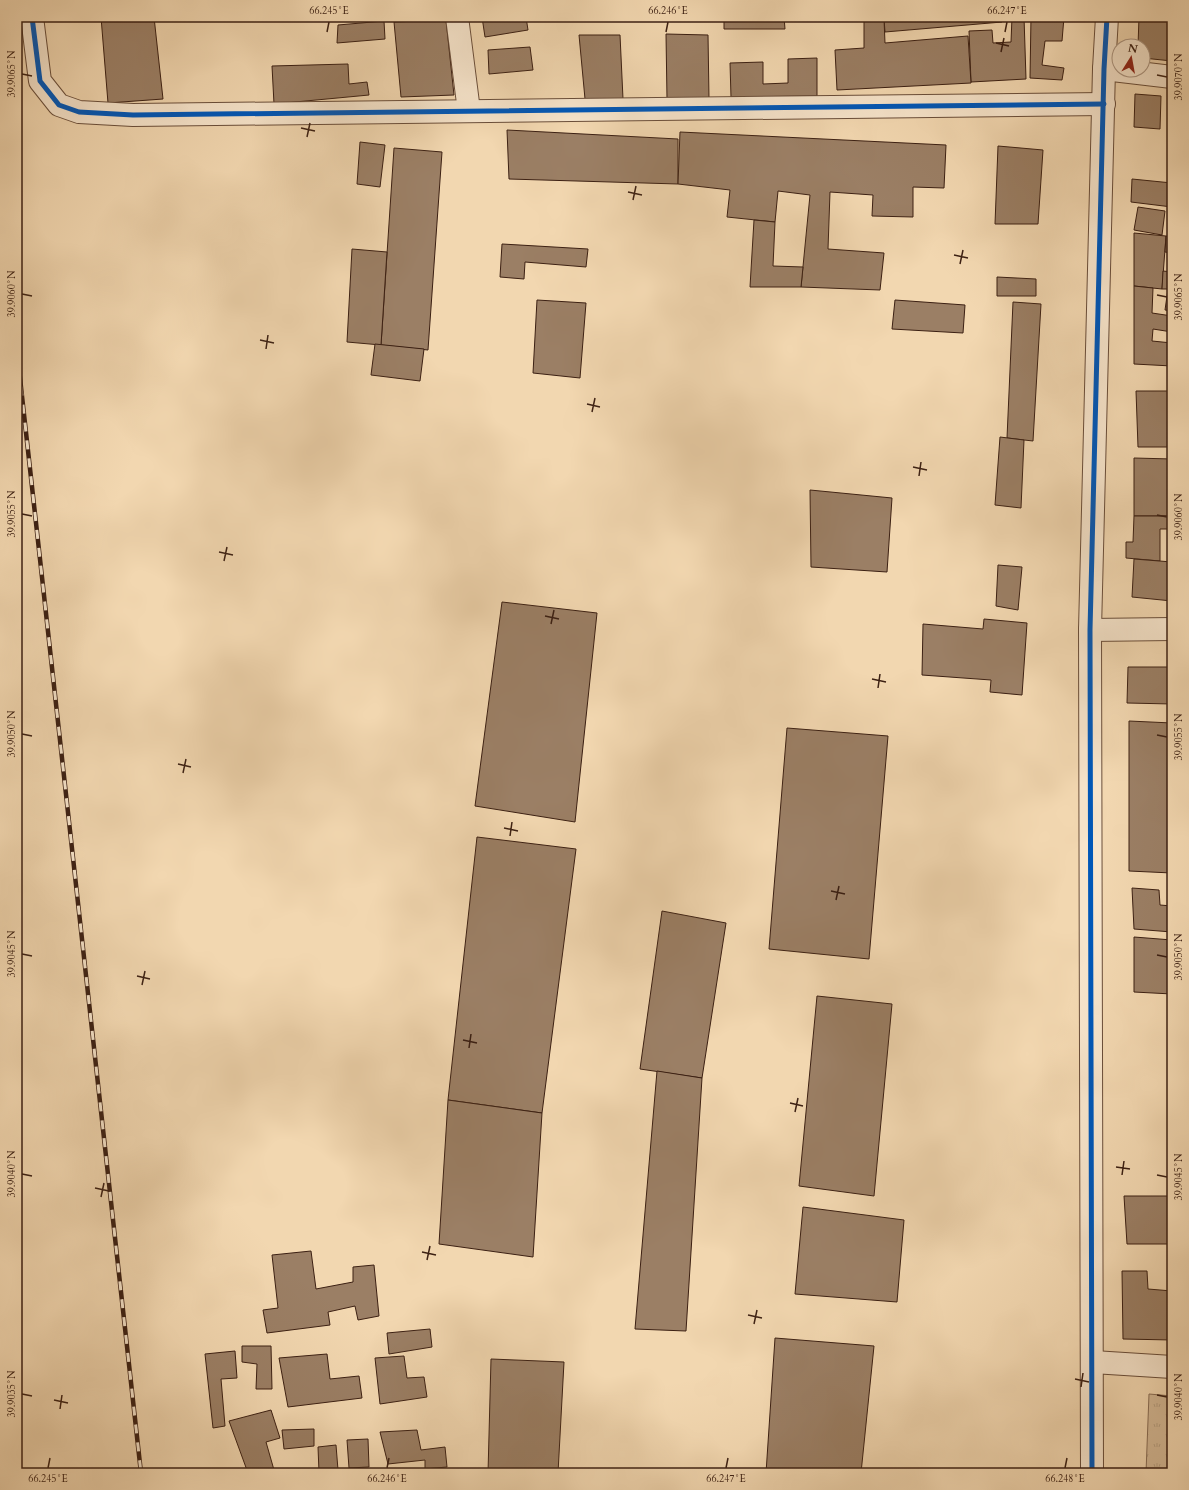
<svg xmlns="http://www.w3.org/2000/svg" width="1189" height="1490" font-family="Cardo,serif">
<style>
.grass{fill:url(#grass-tufts);stroke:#886c54}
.building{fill:#9b7f65;stroke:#3c2013}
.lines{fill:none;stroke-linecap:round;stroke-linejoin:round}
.minor-casing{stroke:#6a4e3a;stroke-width:24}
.minor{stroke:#f7e5cc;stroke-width:22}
.rail-casing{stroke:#3c2013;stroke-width:4.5}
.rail{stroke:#f7e5cc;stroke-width:3;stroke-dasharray:9;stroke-linecap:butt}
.cycleway-casing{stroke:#f7e5cc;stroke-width:8}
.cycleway{stroke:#0057b8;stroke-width:5}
.ticks{fill:none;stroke:#3c2013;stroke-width:1.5}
.neatline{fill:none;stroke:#3c2013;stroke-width:1.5}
.ticks-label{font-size:10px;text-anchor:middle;fill:#3c2013}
</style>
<defs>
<pattern id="grass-tufts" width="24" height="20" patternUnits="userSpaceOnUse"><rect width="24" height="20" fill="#d3b895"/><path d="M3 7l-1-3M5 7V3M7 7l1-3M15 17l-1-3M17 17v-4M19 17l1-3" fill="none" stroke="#b69e80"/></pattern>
</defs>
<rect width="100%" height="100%" fill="#f2d7b0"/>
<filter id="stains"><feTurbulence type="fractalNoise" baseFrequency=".005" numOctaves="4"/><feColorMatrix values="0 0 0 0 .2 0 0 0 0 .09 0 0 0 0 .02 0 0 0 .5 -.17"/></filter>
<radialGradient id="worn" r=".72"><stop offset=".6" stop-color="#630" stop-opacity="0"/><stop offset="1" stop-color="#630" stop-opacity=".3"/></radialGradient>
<!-- grass -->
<path class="grass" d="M1149 1394 1172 1396V1473H1146Z"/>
<!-- building -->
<g class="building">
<path d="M101 17H154L163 99 108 103Z"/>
<path d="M482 17H526L528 30 485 37Z"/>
<path d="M724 17H784L785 29H724Z"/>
<rect x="809" y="17" width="46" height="2"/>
<path d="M876 17H1001L1002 22 885 32 884 19 877 20Z"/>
<path d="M1012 17H1024L1026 79 971 82 969 31 992 30 993 43 1011 42Z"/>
<path d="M1031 17H1064L1062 41H1045L1042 65 1064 68 1062 80 1030 78Z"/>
<path d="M1139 17H1172V61L1143 58V46H1138Z"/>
<path d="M884 19 885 43 968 36 971 83 837 90 835 50 864 48V20Z"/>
<path d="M446 20 454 95 401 97 394 22Z"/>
<path d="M384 21 385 39 337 43 338 25Z"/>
<path d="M666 34 708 35 709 99H667Z"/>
<path d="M579 35H620L623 99H585Z"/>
<path d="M530 47 533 70 489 74 488 50Z"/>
<path d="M817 58V96L731 97 730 63 763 62V84L788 83V59Z"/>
<path d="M348 64 349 84 367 82 369 95 274 104 272 66Z"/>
<path d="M1135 94 1161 96 1160 129 1134 127Z"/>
<path d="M1172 101V130H1168Z"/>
<path d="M507 130 678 139V184L509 179Z"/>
<path d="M680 132 946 145 944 188 913 187V217L872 216 873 195 830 192 828 249 884 253 880 290 801 287 810 195 778 191 775 222 727 217 730 190 678 184Z"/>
<path d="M360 142 385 145 380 187 357 184Z"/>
<path d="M998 146 1043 150 1038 224H995Z"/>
<path d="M394 148 442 152 428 350 381 345Z"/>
<path d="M1132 179 1172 183V207L1131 202Z"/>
<path d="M1138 207 1165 211 1162 235 1134 230Z"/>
<path d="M754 220 775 222 773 266 803 267 801 287H750Z"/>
<path d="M1134 233 1166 236 1162 289 1134 286Z"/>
<path d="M1166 236 1172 237V253L1165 252Z"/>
<path d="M502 244 588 249 586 267 525 262 524 279 500 277Z"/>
<path d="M352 249 387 252 381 345 347 342Z"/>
<path d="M1163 271 1172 272V311L1165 310 1168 289H1162Z"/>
<path d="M997 277 1036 279V296H997Z"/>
<path d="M1134 286 1153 288 1152 313 1172 316V332L1153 329 1152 341 1172 343V366L1134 364Z"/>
<path d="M537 300 586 303 580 378 533 373Z"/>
<path d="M895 300 965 305 963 333 892 329Z"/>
<path d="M1013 302 1041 304 1033 441 1007 438Z"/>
<path d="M375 344 424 349 420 381 371 375Z"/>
<path d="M1136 391H1172V447H1138Z"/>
<path d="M1000 437 1024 440 1021 508 995 505Z"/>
<path d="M1134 458 1172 459V516H1134Z"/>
<path d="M810 490 892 498 887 572 811 567Z"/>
<path d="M1134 516H1172V529H1160V561L1126 558V542H1133Z"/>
<path d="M1134 559 1172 562V601L1132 597Z"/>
<path d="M998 565 1022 567 1018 610 996 606Z"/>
<path d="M502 602 597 613 575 822 475 806Z"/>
<path d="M984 619 1027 623 1022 695 990 692 991 680 922 675 923 624 983 629Z"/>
<path d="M1128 667H1172V704L1127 703Z"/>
<path d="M1129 721 1172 723V873L1129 871Z"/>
<path d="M787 728 888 736 869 959 769 949Z"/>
<path d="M477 837 576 849 542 1113 448 1100Z"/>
<path d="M1132 888 1159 890 1160 905 1172 906V932L1134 929Z"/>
<path d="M662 911 726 923 702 1078 640 1069Z"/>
<path d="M1134 937 1172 940V994L1134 992Z"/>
<path d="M817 996 892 1004 874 1196 799 1186Z"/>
<path d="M1170 1023H1172V1083Z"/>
<path d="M657 1071 702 1078 686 1331 635 1329Z"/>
<path d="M448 1100 542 1113 533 1257 439 1244Z"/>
<path d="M1124 1196H1172V1244H1127Z"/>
<path d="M803 1207 904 1220 897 1302 795 1294Z"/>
<path d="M311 1251 316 1289 353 1282V1267L374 1265 379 1316 358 1320 355 1306 328 1312 330 1325 267 1333 263 1310 278 1308 272 1255Z"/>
<path d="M1122 1271H1147L1148 1289 1172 1291V1340L1123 1339Z"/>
<path d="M430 1329 432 1347 389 1354 387 1333Z"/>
<path d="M775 1338 874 1346 861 1473H766Z"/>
<path d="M242 1346H271L272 1389H256L257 1364 242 1362Z"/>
<path d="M235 1351 237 1378 221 1379 225 1426 213 1428 205 1354Z"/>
<path d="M327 1354 330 1379 359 1376 362 1398 288 1407 279 1358Z"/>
<path d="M404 1356 407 1378 424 1377 427 1397 380 1404 375 1358Z"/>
<path d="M491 1359 564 1362 558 1473H488Z"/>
<path d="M271 1410 280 1438 266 1442 274 1470 267 1473H248L229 1421Z"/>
<path d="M314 1429V1446L284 1449 282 1430Z"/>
<path d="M417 1430 421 1450 445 1447 447 1467 425 1469V1460L388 1464 380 1432Z"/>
<path d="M368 1439 369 1467 349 1468 347 1440Z"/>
<path d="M336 1445 338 1470 319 1472 318 1447Z"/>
</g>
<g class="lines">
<!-- minor casing -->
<g class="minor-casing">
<g id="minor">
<path d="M32 17 40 81 59 105 79 112 133 115 1104 104"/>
<path d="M457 17 469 111"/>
<path d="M1104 69 1172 77"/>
<path d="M1090 630 1172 629"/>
<path d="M1093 1362 1172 1367"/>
<path d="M1092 1473 1090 630 1104 69 1107 17"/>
</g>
</g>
<!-- minor -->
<use href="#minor" class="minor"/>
<!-- rail casing -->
<g class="rail-casing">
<path id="rail" d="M17 351 141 1473"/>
</g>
<!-- rail -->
<use href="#rail" class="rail"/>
<!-- cycleway casing -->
<g class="cycleway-casing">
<g id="cycleway">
<path d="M32 17 40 81 59 105 79 112 133 115 1104 104"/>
<path d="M1092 1473 1090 630 1104 69 1107 17"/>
</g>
</g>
<!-- cycleway -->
<use href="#cycleway" class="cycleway"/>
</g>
<!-- ticks -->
<path class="ticks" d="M327 32 329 22M666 32 668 22M1005 32 1007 22M996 43 1009 46M1001 52 1004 38M22 74 32 76M1157 75 1167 77M301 128 315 131M307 137 310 123M628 192 642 195M633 200 636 186M954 255 968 258M960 264 963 250M22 294 32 296M1157 295 1167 297M260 340 274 343M266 349 268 335M587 404 600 407M592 412 595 398M913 467 927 470M919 476 921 462M22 514 32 516M1157 515 1167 517M219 552 233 555M224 561 227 547M545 616 559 619M551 624 554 610M872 679 886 682M878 688 880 674M22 734 32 736M1157 735 1167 737M178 764 191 767M183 773 186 759M504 828 518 831M510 836 512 822M831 891 845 894M836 900 839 886M22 954 32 956M1157 955 1167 957M137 976 150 979M142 985 145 971M463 1040 477 1043M469 1048 471 1034M790 1103 803 1106M795 1112 798 1098M1116 1167 1130 1169M22 1174 32 1176M1122 1175 1124 1161M1157 1175 1167 1177M95 1188 109 1191M101 1197 104 1183M422 1252 436 1255M427 1260 430 1246M748 1315 762 1318M754 1324 757 1310M1075 1379 1089 1382M1081 1387 1083 1373M22 1394 32 1396M1157 1395 1167 1397M54 1400 68 1403M60 1409 62 1395M48 1468 50 1458M387 1468 389 1458M726 1468 728 1458M1065 1468 1067 1458"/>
<!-- margin -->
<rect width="1189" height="1490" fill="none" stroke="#f2d7b0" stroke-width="44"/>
<!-- north arrow -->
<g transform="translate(1131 58) rotate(11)"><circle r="19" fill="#f7e5cc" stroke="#ac9682"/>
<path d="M0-3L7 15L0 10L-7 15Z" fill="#8f2418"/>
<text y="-6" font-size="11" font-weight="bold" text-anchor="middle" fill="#3c2013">N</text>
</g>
<rect x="22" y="22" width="1145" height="1446" class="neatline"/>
<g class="ticks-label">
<text x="329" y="14">66.245°E</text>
<text x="668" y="14">66.246°E</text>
<text x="1007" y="14">66.247°E</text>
<text transform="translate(11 74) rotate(-90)" y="4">39.9065°N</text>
<text transform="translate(1178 77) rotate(-90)" y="4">39.9070°N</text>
<text transform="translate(11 294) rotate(-90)" y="4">39.9060°N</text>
<text transform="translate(1178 297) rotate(-90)" y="4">39.9065°N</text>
<text transform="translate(11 514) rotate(-90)" y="4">39.9055°N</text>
<text transform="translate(1178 517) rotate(-90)" y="4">39.9060°N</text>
<text transform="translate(11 734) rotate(-90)" y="4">39.9050°N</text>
<text transform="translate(1178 737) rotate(-90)" y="4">39.9055°N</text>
<text transform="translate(11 954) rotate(-90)" y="4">39.9045°N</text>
<text transform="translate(1178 957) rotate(-90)" y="4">39.9050°N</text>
<text transform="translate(11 1174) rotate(-90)" y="4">39.9040°N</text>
<text transform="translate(1178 1177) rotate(-90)" y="4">39.9045°N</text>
<text transform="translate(11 1394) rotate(-90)" y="4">39.9035°N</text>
<text transform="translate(1178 1397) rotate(-90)" y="4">39.9040°N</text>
<text x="48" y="1482">66.245°E</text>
<text x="387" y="1482">66.246°E</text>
<text x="726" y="1482">66.247°E</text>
<text x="1065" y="1482">66.248°E</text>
</g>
<rect width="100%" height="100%" filter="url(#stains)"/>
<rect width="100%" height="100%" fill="url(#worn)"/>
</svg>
